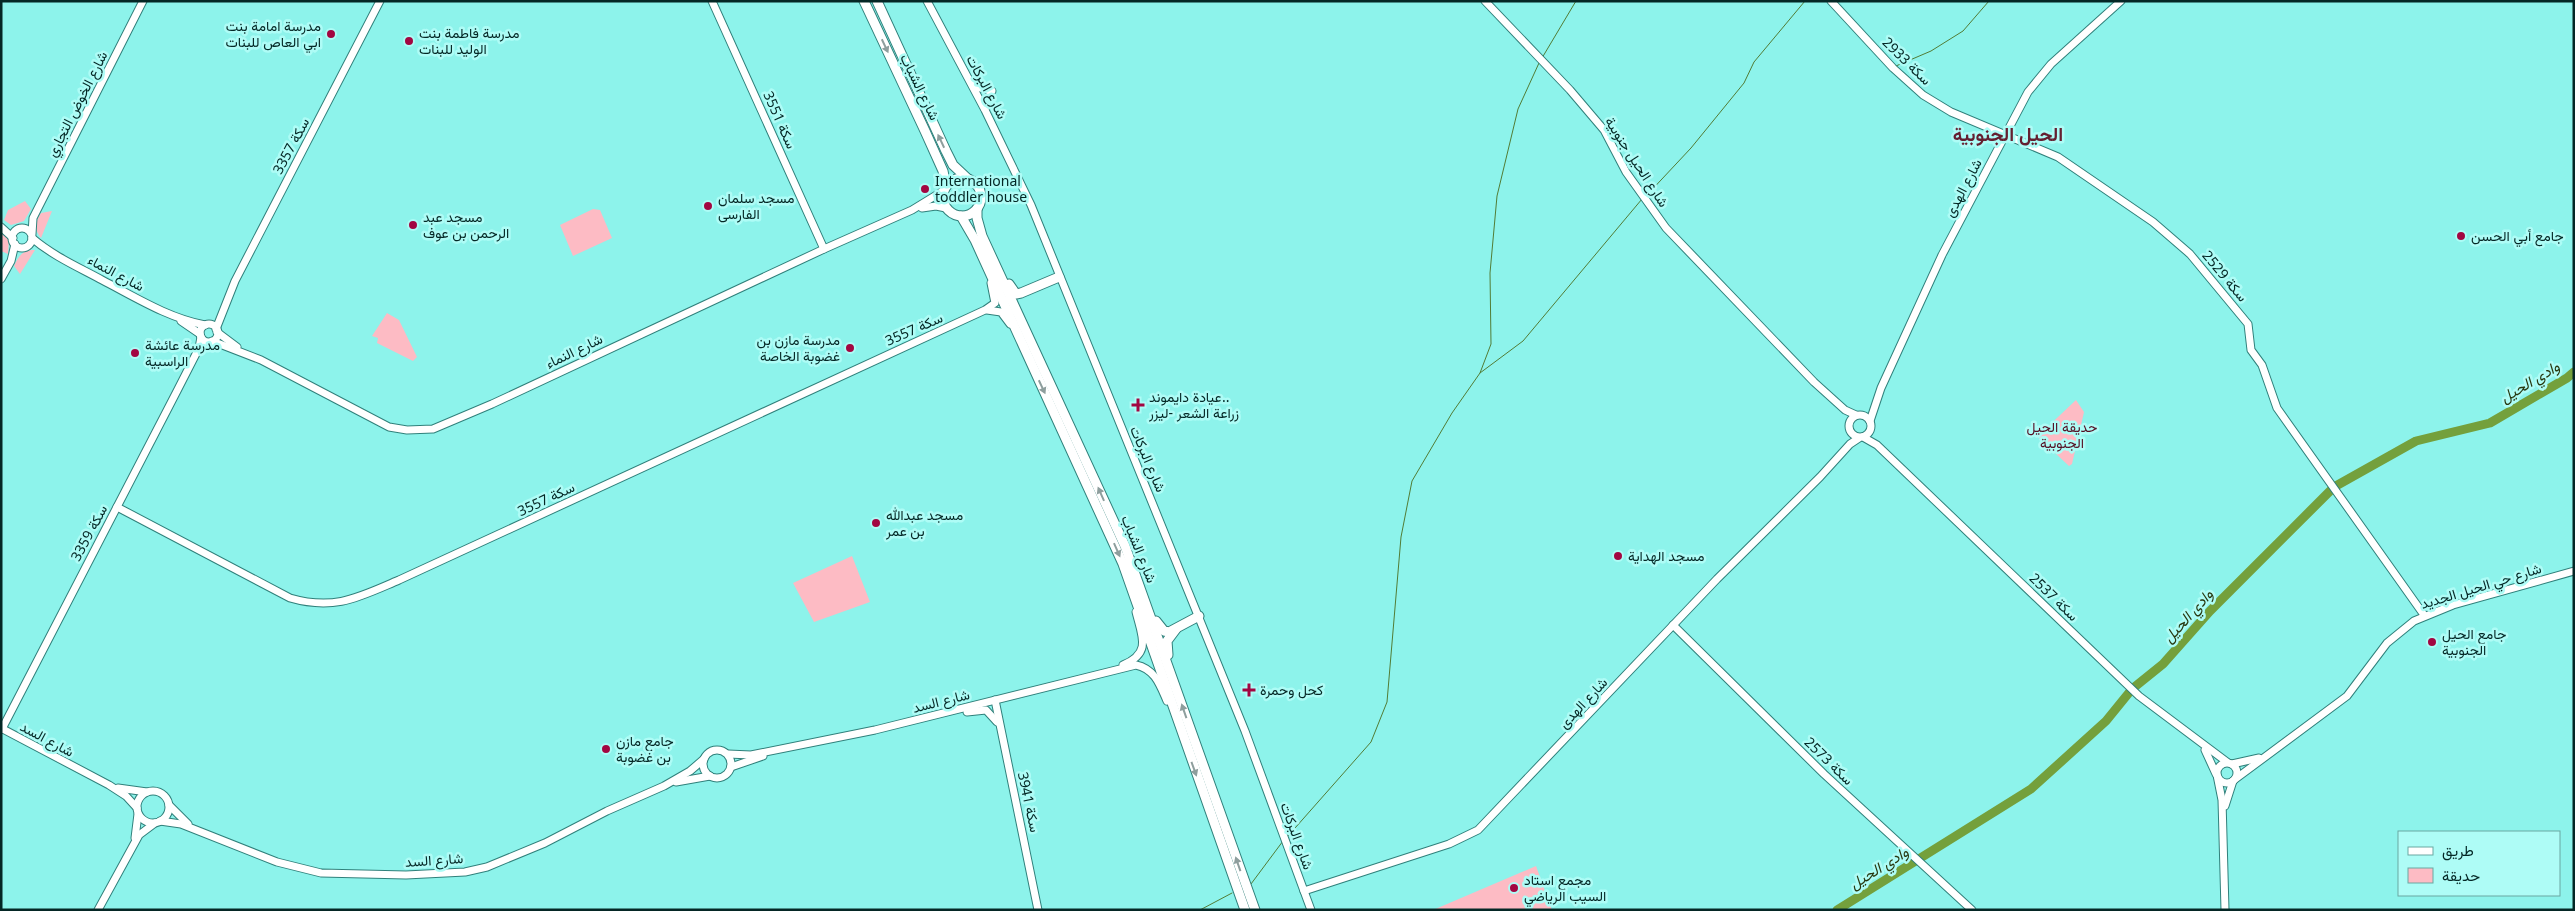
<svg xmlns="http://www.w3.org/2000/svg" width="2575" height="911" font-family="'Noto Sans',Vazirmatn,sans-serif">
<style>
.green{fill:#fdbbc4}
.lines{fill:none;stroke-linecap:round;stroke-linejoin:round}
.stream{stroke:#527c35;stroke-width:1}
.river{stroke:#74a03c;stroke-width:9}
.tertiary-casing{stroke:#30807b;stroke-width:9}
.primary-casing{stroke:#30807b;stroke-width:11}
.tertiary{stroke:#fff;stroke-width:7}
.primary{stroke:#fff;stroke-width:9}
.oneway{fill:#8e9e9d}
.poi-dot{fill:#a20641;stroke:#aefcf6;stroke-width:2}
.labels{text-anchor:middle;stroke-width:5;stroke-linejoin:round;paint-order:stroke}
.poi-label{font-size:14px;fill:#042725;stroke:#aefcf6;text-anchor:start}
.street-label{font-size:14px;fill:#042725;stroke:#aefcf6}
.park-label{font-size:14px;fill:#550f23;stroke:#aefcf6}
.water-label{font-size:15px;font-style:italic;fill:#273810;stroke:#aefcf6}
.district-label{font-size:19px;font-weight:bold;fill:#641f30;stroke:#aefcf6}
</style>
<rect width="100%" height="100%" fill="#8df3eb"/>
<!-- green -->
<g class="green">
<path d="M25 201 31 209 24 221 11 225 4 220 8 210Z"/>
<path d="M593 209 600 210 612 238 573 256 560 225Z"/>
<path d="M52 211 41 238C34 230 35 222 41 213Z"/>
<path d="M1 233 9 240 8 254 1 251Z"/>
<path d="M35 250 20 274 14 266C19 255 23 250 35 250Z"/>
<path d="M387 313 399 320 417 357 413 361 377 343 378 338 372 336Z"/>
<path d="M2076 400 2084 412 2072 464 2069 466 2039 438 2040 434Z"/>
<path d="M852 556 870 602 814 622 793 583Z"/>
<path d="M1536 866 1552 910H1433Z"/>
</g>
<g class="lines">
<!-- stream -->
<g class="stream">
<path d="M1542 58 1576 1"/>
<path d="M1896 66 1931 51 1963 31 1989 1"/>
<path d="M1647 195 1691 148 1744 83 1754 62 1805 1"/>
<path d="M1480 373 1523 341 1642 199"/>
<path d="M1288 836 1371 742 1387 702 1401 537 1412 481 1452 413 1480 373 1491 344 1490 273 1497 196 1518 109 1539 63"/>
<path d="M1251 884 1283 841"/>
<path d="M1200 910 1232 893"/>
</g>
<!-- river -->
<path class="river" d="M1837 910 2031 789 2106 721 2132 689 2163 664 2210 611 2334 487 2416 441 2490 423 2567 378 2574 372"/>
<!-- tertiary casing -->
<g class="tertiary-casing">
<g id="tertiary">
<path d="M712 1 824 249"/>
<path d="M927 1 985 110 1031 205 1245 731 1311 910"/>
<path d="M1485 1 1570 90 1604 130 1626 172 1666 228 1814 382 1845 410 1856 415"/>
<path d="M1831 1 1893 68 1923 95 1951 112 2058 157 2153 222 2190 254 2248 324 2251 350 2262 365 2277 408 2424 615"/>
<path d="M973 86 992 91 986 101 985 109"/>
<path d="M922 208 936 206 946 208"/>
<path d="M1 227 13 238"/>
<circle cx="22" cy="238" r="10"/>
<path d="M32 234 33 218 143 1"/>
<path d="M32 238C53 256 78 267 102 280 135 297 168 318 205 325"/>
<path d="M1 279 11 261 15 244"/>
<path d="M987 310 1001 312 1010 324"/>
<path d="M181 321 200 334"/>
<circle cx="209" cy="333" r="9"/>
<path d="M216 329 235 281 380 1"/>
<path d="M217 332 237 347"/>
<path d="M212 341 261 360 389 427 407 430 433 429 492 404 824 249 912 210 943 191"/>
<circle cx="1860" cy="426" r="11"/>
<path d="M1870 421 1881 388 1942 255 2028 92 2051 64 2121 1"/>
<path d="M1863 437 1877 445 2139 696 2227 762"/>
<path d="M117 507 290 598C335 611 359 597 399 580L985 310 995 303 991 283"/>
<path d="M1673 625 1824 774 1972 910"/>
<path d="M1123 665C1152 653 1142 636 1136 612"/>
<path d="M995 700 1038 910"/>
<path d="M967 712 986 710 997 722"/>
<path d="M1 728 109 785 126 796 137 808"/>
<path d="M2 729 177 391 199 348 201 337"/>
<circle cx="717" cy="764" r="14"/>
<path d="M2205 750 2216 774"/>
<path d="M728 754 751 755 875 730 1136 665C1155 669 1160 685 1167 701"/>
<circle cx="2227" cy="773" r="10"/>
<path d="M2232 764 2259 758"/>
<path d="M731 767 763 756"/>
<path d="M2217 775 2222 800 2225 910"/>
<path d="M2234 780 2347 696 2387 643 2414 621 2453 605 2574 571"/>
<path d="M676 782 710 776"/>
<path d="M118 788 147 792"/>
<circle cx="153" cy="807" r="16"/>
<path d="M169 805 188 824"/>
<path d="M2225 806 2233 781"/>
<path d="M160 821 181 824 277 862 321 873 406 875 465 872 487 867 545 843 607 811 664 786 690 771 704 759"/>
<path d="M135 838 138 814"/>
<path d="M1304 891 1449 844 1478 830 1717 579 1820 477 1850 444 1859 438"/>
<path d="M98 910 139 835 155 823"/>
</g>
</g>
<!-- primary casing -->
<g class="primary-casing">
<g id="primary">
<path d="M864 1 925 131 943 171 946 186"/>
<path d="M877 1 946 151 953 165 969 180"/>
<circle cx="962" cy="197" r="19"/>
<path d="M977 209V218L982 236 1125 546 1255 910"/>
<path d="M961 216 975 240 1123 564 1245 910"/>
<path d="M1009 284 1016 294 1021 293 1059 277"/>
<path d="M1156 621 1164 631 1169 632 1199 616"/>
<path d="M1168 655 1167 641 1176 629"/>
</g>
</g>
<!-- tertiary -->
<use href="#tertiary" class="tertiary"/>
<!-- primary -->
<use href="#primary" class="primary"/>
</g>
<!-- one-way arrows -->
<defs><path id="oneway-solid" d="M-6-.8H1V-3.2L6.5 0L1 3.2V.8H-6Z" transform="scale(1.25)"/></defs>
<g class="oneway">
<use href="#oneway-solid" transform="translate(885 46) rotate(65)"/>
<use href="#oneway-solid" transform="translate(941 141) rotate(-115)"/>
<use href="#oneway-solid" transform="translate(1042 387) rotate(65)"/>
<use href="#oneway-solid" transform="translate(1101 494) rotate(-114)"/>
<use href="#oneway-solid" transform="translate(1117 550) rotate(66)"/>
<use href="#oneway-solid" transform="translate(1184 711) rotate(-109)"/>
<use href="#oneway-solid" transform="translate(1194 769) rotate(70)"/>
<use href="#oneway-solid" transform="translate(1238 864) rotate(-109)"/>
</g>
<!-- markers -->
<g class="poi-dot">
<circle cx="331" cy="34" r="5"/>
<circle cx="409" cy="41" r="5"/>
<circle cx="925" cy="189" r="5"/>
<circle cx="708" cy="206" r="5"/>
<circle cx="413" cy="225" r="5"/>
<circle cx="2461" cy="236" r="5"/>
<circle cx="850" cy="348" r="5"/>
<circle cx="135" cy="353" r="5"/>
<path d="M1135.5 397.5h5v5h5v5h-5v5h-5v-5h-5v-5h5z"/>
<circle cx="876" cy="523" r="5"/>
<circle cx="1618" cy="556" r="5"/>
<circle cx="2432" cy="642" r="5"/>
<path d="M1246.5 682.5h5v5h5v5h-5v5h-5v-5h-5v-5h5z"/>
<circle cx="606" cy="749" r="5"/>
<circle cx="1514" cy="888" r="5"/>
</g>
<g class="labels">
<!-- poi labels -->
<g class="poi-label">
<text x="321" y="31" text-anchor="end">مدرسة امامة بنت<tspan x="321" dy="16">ابي العاص للبنات</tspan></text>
<text x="419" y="38">مدرسة فاطمة بنت<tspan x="419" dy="16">الوليد للبنات</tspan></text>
<text x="935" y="186">International<tspan x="935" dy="16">toddler house</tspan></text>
<text x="718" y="203">مسجد سلمان<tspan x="718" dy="16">الفارسى</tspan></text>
<text x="423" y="222">مسجد عبد<tspan x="423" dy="16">الرحمن بن عوف</tspan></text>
<text x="2471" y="241">جامع أبي الحسن</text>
<text x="840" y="345" text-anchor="end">مدرسة مازن بن<tspan x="840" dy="16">غضوبة الخاصة</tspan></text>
<text x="145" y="350">مدرسة عائشة<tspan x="145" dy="16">الراسبية</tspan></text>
<text x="1149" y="402">عيادة دايموند..<tspan x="1149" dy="16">زراعة الشعر -ليزر</tspan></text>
<text x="886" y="520">مسجد عبدالله<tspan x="886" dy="16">بن عمر</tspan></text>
<text x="1628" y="561">مسجد الهداية</text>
<text x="2442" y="639">جامع الحيل<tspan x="2442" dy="16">الجنوبية</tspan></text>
<text x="1260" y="695">كحل وحمرة</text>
<text x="616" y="746">جامع مازن<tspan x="616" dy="16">بن غضوبة</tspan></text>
<text x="1524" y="885">مجمع استاد<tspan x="1524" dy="16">السيب الرياضي</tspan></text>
</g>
<!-- street labels -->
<g class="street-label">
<text transform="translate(1907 61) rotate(44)" y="5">سكة 2933</text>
<text transform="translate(920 87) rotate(64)" y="5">شارع الشباب</text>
<text transform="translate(987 87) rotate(62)" y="5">شارع البركات</text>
<text transform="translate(77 104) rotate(-63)" y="5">شارع الخوض التجاري</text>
<text transform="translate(780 120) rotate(66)" y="5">سكة 3551</text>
<text transform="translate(291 146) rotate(-62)" y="5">سكة 3357</text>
<text transform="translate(1637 162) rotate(57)" y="5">شارع الحيل جنوبية</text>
<text transform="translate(1963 188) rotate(-62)" y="5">شارع الهدى</text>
<text transform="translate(116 273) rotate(28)" y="5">شارع النماء</text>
<text transform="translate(2225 276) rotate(50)" y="5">سكة 2529</text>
<text transform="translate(914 329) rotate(-24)" y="5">سكة 3557</text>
<text transform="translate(574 351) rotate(-26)" y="5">شارع النماء</text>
<text transform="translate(1148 459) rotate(67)" y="5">شارع البركات</text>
<text transform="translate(546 499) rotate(-25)" y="5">سكة 3557</text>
<text transform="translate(89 533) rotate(-62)" y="5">سكة 3359</text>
<text transform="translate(1139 549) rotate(68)" y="5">شارع الشباب</text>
<text transform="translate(2481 586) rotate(-17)" y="5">شارع حي الحيل الجديد</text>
<text transform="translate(2054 597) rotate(44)" y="5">سكة 2537</text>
<text transform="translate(941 701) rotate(-14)" y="5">شارع السد</text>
<text transform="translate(1583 703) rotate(-47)" y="5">شارع الهدى</text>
<text transform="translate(47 739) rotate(28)" y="5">شارع السد</text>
<text transform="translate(1829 761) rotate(44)" y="5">سكة 2573</text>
<text transform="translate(1029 802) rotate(78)" y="5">سكة 3941</text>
<text transform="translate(1297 836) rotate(70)" y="5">شارع البركات</text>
<text transform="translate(434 860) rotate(-4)" y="5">شارع السد</text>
</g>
<!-- park labels -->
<g class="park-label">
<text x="2062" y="432">حديقة الحيل<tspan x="2062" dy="16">الجنوبية</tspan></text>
</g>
<!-- water labels -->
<g class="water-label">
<text transform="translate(2530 382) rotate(-31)" y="5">وادي الحيل</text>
<text transform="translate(2188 616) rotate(-48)" y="5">وادي الحيل</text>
<text transform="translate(1879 868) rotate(-32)" y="5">وادي الحيل</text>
</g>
<!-- district labels -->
<g class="district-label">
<text x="2008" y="141">الحيل الجنوبية</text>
</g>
</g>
<!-- border -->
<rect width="2575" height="911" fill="none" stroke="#042725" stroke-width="5"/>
<!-- legend -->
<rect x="2398" y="831" width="162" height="65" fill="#aefcf6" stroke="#6aa7a2"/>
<rect x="2408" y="847" width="25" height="8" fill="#ffffff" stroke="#6aa7a2"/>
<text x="2442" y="856" font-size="15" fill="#042725">طريق</text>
<rect x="2408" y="868" width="25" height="15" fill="#fdbbc4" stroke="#6aa7a2"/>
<text x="2442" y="881" font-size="15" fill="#042725">حديقة</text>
</svg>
